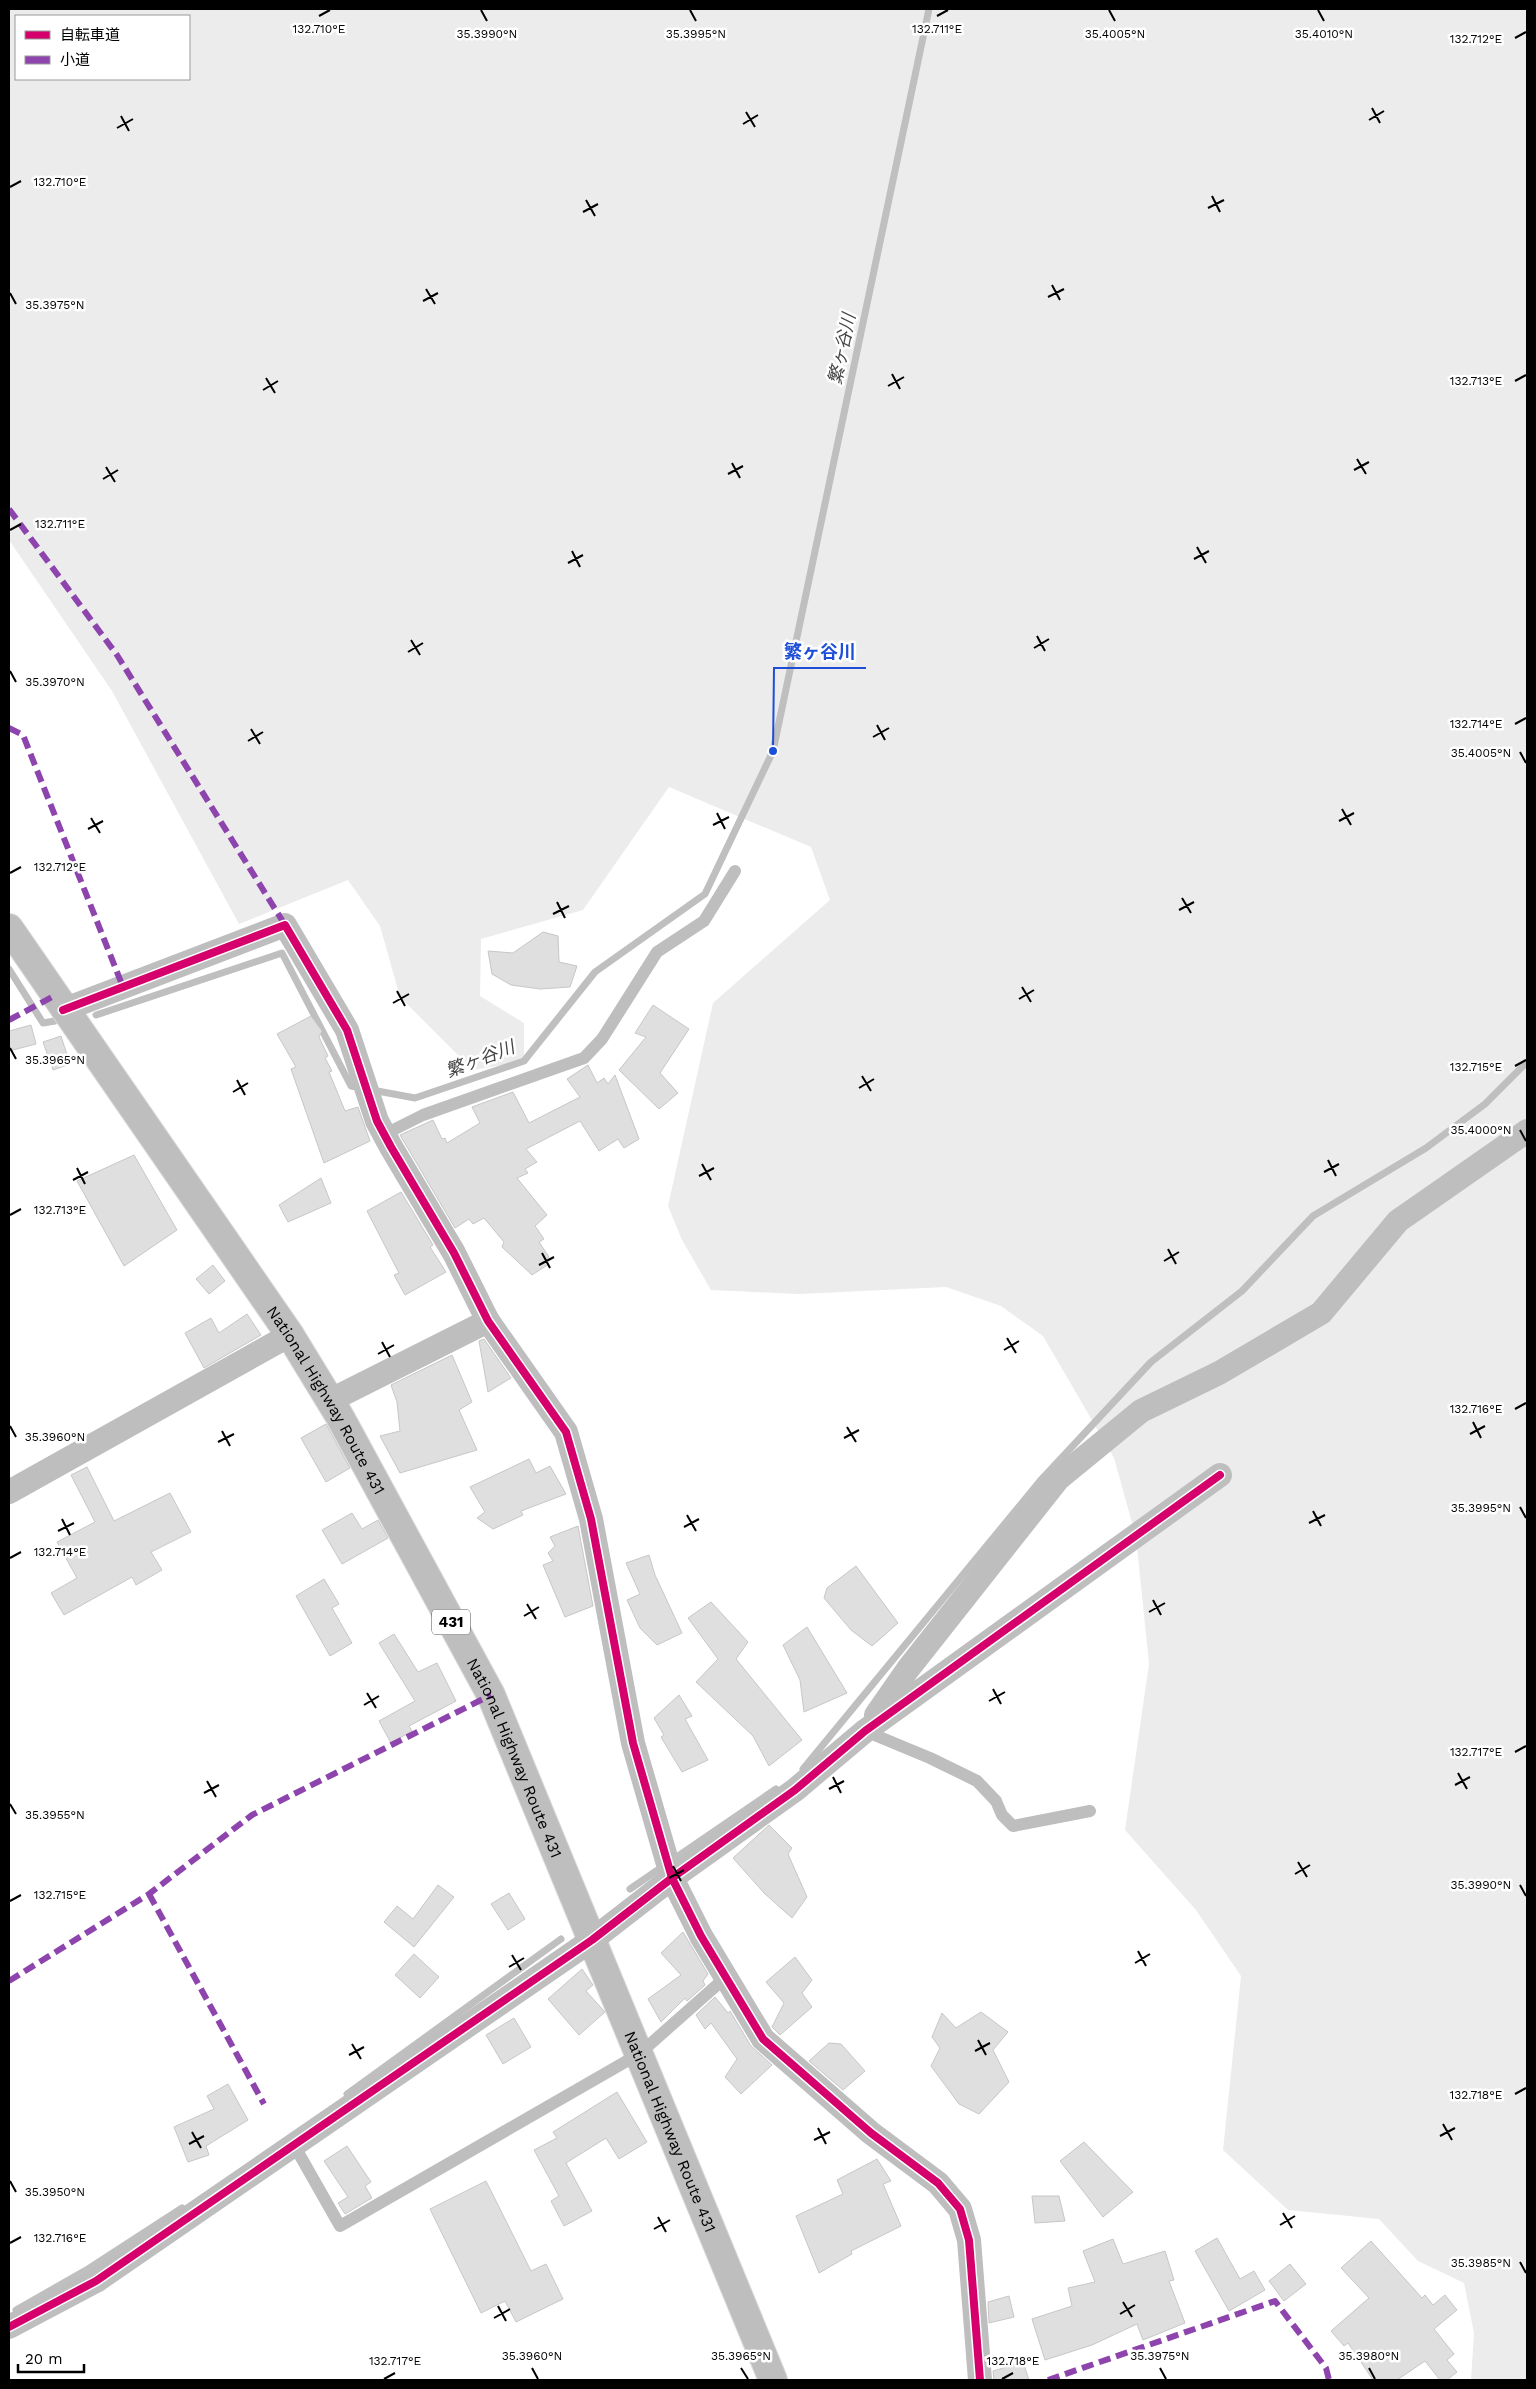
<svg xmlns="http://www.w3.org/2000/svg" width="1536" height="2389" font-family="'Work Sans','Noto Sans JP',sans-serif">
<style>
.green{fill:#ececec;fill-rule:evenodd}
.lines{fill:none;stroke-linecap:round;stroke-linejoin:round}
.stream{stroke:#bfbfbf;stroke-width:7}
.building{fill:#dfdfdf;stroke:#c7c7c7}
.highway-casing{stroke:#dbdbdb;stroke-width:30}
.lane{stroke:#bebebe;stroke-width:12}
.street{stroke:#bebebe;stroke-width:24}
.highway{stroke:#bebebe;stroke-width:28}
.quiet{stroke:#8e44ad;stroke-width:6;stroke-dasharray:12 6;stroke-linecap:butt}
.cycleway-casing{stroke:#fff;stroke-width:11}
.cycleway{stroke:#d6006c;stroke-width:8}
.ticks{fill:none;stroke:#000;stroke-width:2}
.labels{text-anchor:middle;stroke-width:5;stroke-linejoin:round;paint-order:stroke}
.shield{fill:#fff;stroke:#4c4c4c;stroke-width:1}
.shield-label{font-size:15px;font-weight:bold;fill:#000}
.street-label{font-size:16px;fill:#000;stroke:#fff}
.water-label{font-size:18px;font-style:italic;fill:#444;stroke:#fff}
.ticks-label{font-size:12px;text-anchor:middle;fill:#000;stroke:#fff;stroke-width:5;stroke-linejoin:round;paint-order:stroke}
.leader{fill:none;stroke:#1d4ed8;stroke-width:2}
.callout-dot{fill:#1d4ed8;stroke:#fff;stroke-width:2}
.callout-label{font-size:18px;text-anchor:middle;font-weight:bold;fill:#1d4ed8;stroke:#fff;stroke-width:5;stroke-linejoin:round;paint-order:stroke}
</style>
<rect width="100%" height="100%" fill="#fff"/>
<!-- green -->
<path class="green" d="M9 9H1527V2380H1471L1474 2333 1464 2283 1418 2261 1379 2219 1288 2210 1223 2150 1241 1976 1196 1910 1125 1830 1149 1664 1136 1537 1114 1458 1043 1336 1001 1306 946 1287 799 1294 711 1290 682 1240 668 1206 713 1003 830 900 811 847 669 787 583 910 481 939 480 996 524 1023V1061L473 1070 400 997 380 926 348 880 239 924 112 691 9 540ZM16 16H189V79H16Z"/>
<g class="lines">
<!-- stream -->
<g class="stream">
<path d="M9 969 43 1023 55 1021"/>
<path d="M96 1015 282 953 351 1086 362 1088"/>
<path d="M372 1090 415 1098 524 1061 595 972 705 894 773 751 929 9"/>
<path d="M803 1769 1040 1481 1151 1362 1242 1291 1313 1216 1426 1148 1485 1104 1527 1062"/>
<path d="M630 1889 776 1789"/>
<path d="M347 2094 561 1939"/>
<path d="M16 2310 88 2269 182 2208"/>
</g>
</g>
<!-- building -->
<g class="building">
<path d="M543 932 558 936 559 962 577 966 570 987 540 989 511 985 492 974 488 951 513 953Z"/>
<path d="M653 1005 689 1029 660 1073 678 1093 659 1109 619 1070 646 1037 635 1033Z"/>
<path d="M311 1016 322 1031 319 1037 328 1056 325 1058 332 1071 329 1072 345 1111 358 1107 370 1141 324 1163 291 1069 296 1067 277 1034Z"/>
<path d="M31 1025 36 1044 9 1051V1031Z"/>
<path d="M61 1036 70 1064 53 1070 43 1042Z"/>
<path d="M588 1065 597 1083 604 1078 608 1084 615 1075 639 1139 624 1148 618 1139 599 1151 580 1121 526 1149 537 1162 525 1169 528 1173 517 1178 547 1215 535 1226 544 1239 539 1242 549 1257 545 1260 549 1264 532 1275 502 1247 504 1242 484 1218 473 1224 469 1219 455 1228 400 1135 433 1120 442 1139 445 1138 447 1143 480 1123 472 1107 513 1092 529 1123 580 1097 567 1079Z"/>
<path d="M134 1155 177 1230 124 1266 77 1181Z"/>
<path d="M321 1178 331 1203 288 1222 279 1205Z"/>
<path d="M401 1192 433 1245 430 1247 446 1272 405 1295 394 1275 399 1273 367 1211Z"/>
<path d="M213 1265 225 1281 209 1294 196 1279Z"/>
<path d="M247 1314 261 1335 204 1368 185 1333 211 1318 219 1333Z"/>
<path d="M484 1339 511 1378 488 1392 479 1341Z"/>
<path d="M452 1355 472 1402 459 1410 477 1450 400 1473 380 1436 400 1431 397 1402 391 1385Z"/>
<path d="M326 1424 350 1468 326 1482 301 1438Z"/>
<path d="M529 1459 536 1473 550 1466 566 1494 521 1511 523 1515 493 1529 477 1518 485 1512 470 1487Z"/>
<path d="M87 1467 114 1521 170 1493 191 1532 151 1552 162 1570 136 1585 132 1577 64 1615 51 1593 77 1578 57 1542 95 1522 71 1475Z"/>
<path d="M352 1513 362 1529 378 1520 388 1538 342 1564 322 1530Z"/>
<path d="M578 1526 593 1606 565 1617 543 1565 553 1561 548 1553 555 1546 550 1537Z"/>
<path d="M649 1555 655 1575 682 1633 657 1645 640 1628 627 1600 640 1594 626 1563Z"/>
<path d="M856 1566 898 1623 872 1646 851 1630 824 1598 827 1588Z"/>
<path d="M324 1579 339 1604 332 1608 352 1643 330 1656 296 1596Z"/>
<path d="M711 1602 748 1642 736 1659 802 1740 769 1766 753 1736 696 1682 718 1659 688 1618Z"/>
<path d="M807 1627 847 1693 804 1712 800 1680 783 1645Z"/>
<path d="M394 1634 418 1672 437 1663 456 1701 409 1726 412 1731 391 1743 379 1721 415 1701 379 1643Z"/>
<path d="M679 1695 692 1716 685 1719 708 1760 682 1772 661 1737 664 1735 654 1718Z"/>
<path d="M769 1825 792 1848 788 1854 807 1897 792 1918 764 1893 733 1858Z"/>
<path d="M438 1885 454 1897 414 1947 384 1922 397 1906 413 1919Z"/>
<path d="M509 1893 525 1919 508 1930 491 1904Z"/>
<path d="M683 1932 708 1974 703 1981 705 1985 687 2001 685 1998 661 2022 648 1999 681 1975 661 1953Z"/>
<path d="M414 1954 439 1977 420 1998 395 1975Z"/>
<path d="M795 1957 812 1980 802 1993 812 2007 780 2035 772 2027 784 2003 766 1982Z"/>
<path d="M582 1969 593 1985 586 1991 605 2012 579 2035 548 1999Z"/>
<path d="M715 1997 728 2013 730 2011 751 2046 772 2065 741 2094 725 2077 737 2059 711 2023 705 2029 696 2015Z"/>
<path d="M981 2012 1008 2032 993 2050 1009 2082 979 2114 959 2104 931 2066 940 2048 932 2037 942 2013 956 2028Z"/>
<path d="M514 2018 531 2047 503 2064 486 2035Z"/>
<path d="M829 2043 841 2044 865 2071 843 2090 809 2061Z"/>
<path d="M228 2084 248 2120 206 2146 209 2155 188 2162 174 2127 214 2109 207 2096Z"/>
<path d="M617 2092 647 2142 619 2159 606 2138 566 2163 592 2211 564 2226 551 2201 559 2196 534 2150 557 2138 553 2132Z"/>
<path d="M1084 2142 1133 2192 1103 2217 1060 2161Z"/>
<path d="M347 2146 371 2182 365 2186 372 2198 345 2214 338 2203 348 2197 324 2161Z"/>
<path d="M877 2159 891 2181 883 2184 901 2226 851 2251 852 2254 819 2273 796 2216 843 2194 837 2180Z"/>
<path d="M486 2181 531 2271 546 2264 563 2299 516 2322 505 2301 481 2313 430 2209Z"/>
<path d="M1032 2196H1059L1065 2221 1035 2223Z"/>
<path d="M1217 2238 1240 2279 1254 2271 1265 2290 1229 2311 1195 2251Z"/>
<path d="M1113 2239 1123 2264 1165 2251 1174 2280 1169 2281 1185 2323 1143 2340 1137 2324 1092 2345 1045 2360 1032 2319 1072 2306 1068 2288 1095 2282 1083 2251Z"/>
<path d="M1371 2241 1422 2298 1425 2295 1433 2305 1445 2295 1457 2310 1434 2329 1454 2354 1447 2360 1457 2372 1447 2380H1440L1425 2361 1397 2380H1373L1348 2343 1344 2346 1331 2331 1369 2298 1341 2268Z"/>
<path d="M1290 2264 1306 2284 1284 2301 1269 2281Z"/>
<path d="M1009 2296 1014 2317 989 2323 988 2302Z"/>
<path d="M1023 2362 1029 2380H994L993 2371Z"/>
</g>
<g class="lines">
<!-- highway casing -->
<g class="highway-casing">
<g id="highway">
<path id="s1" d="M9 928 290 1335 340 1417 491 1695 773 2380"/>
</g>
</g>
<!-- lane -->
<g class="lane">
<path d="M385 1134 423 1115 584 1058 602 1039 657 952 704 921 735 871"/>
<path d="M865 1731 930 1758 977 1781 996 1801 1002 1815 1013 1826 1090 1811"/>
<path d="M294 2145 340 2226 639 2054 726 1977"/>
</g>
<!-- street -->
<g class="street">
<path d="M63 1010 285 925 347 1030 377 1121 391 1147 454 1253 488 1321 566 1432 591 1519 633 1743 672 1878 701 1936 763 2039 871 2133 938 2183 960 2209 969 2240 980 2380"/>
<path d="M331 1400 488 1321"/>
<path d="M9 1492 290 1335"/>
<path d="M876 1715 908 1669 1058 1479 1141 1411 1219 1373 1321 1313 1398 1221 1527 1131"/>
<path d="M9 2327 96 2281 592 1940 672 1878 795 1790 865 1731 1220 1475"/>
</g>
<!-- highway -->
<use href="#highway" class="highway"/>
<!-- quiet -->
<g class="quiet">
<path d="M9 509 117 655 285 925"/>
<path d="M9 728 23 735 123 987"/>
<path d="M9 1020 54 996"/>
<path d="M149 1894 264 2104"/>
<path d="M9 1981 149 1894 252 1815 491 1695"/>
<path d="M1048 2380 1275 2301 1326 2368 1329 2380"/>
</g>
<!-- cycleway casing -->
<g class="cycleway-casing">
<g id="cycleway">
<path d="M63 1010 285 925 347 1030 377 1121 391 1147 454 1253 488 1321 566 1432 591 1519 633 1743 672 1878 701 1936 763 2039 871 2133 938 2183 960 2209 969 2240 980 2380"/>
<path d="M9 2327 96 2281 592 1940 672 1878 795 1790 865 1731 1220 1475"/>
</g>
</g>
<!-- cycleway -->
<use href="#cycleway" class="cycleway"/>
</g>
<!-- ticks -->
<path class="ticks" d="M481 10 487 21M690 10 696 21M1109 10 1115 21M1318 10 1324 21M319 16 330 10M937 16 948 10M1515 38 1526 32M1372 108 1380 123M746 112 755 127M121 116 129 131M1369 120 1384 111M743 124 758 115M117 128 133 119M10 187 21 181M1212 196 1220 212M586 200 595 216M1208 208 1224 200M583 212 598 204M1052 285 1060 300M426 289 435 304M10 293 16 304M1048 297 1064 289M423 301 438 293M892 374 900 389M266 378 275 393M1515 381 1526 375M888 386 904 377M263 390 278 381M1357 459 1366 474M732 463 740 478M106 467 115 482M1354 470 1369 462M728 474 743 466M103 479 118 470M10 530 21 524M1197 547 1206 563M572 551 580 567M1194 559 1209 551M568 563 583 555M1037 636 1045 651M411 640 420 655M1034 648 1049 639M408 652 423 643M10 671 16 682M1515 724 1526 718M877 725 885 740M251 729 260 744M873 737 889 728M248 741 263 732M1520 752 1526 763M1342 809 1351 825M717 813 725 829M91 818 100 833M1339 821 1354 813M713 825 729 817M88 829 103 821M10 873 21 867M1182 898 1191 913M557 902 565 918M1179 910 1194 902M553 914 569 906M1022 987 1031 1002M397 991 405 1006M1019 999 1034 990M393 1003 409 994M10 1048 16 1059M1515 1066 1526 1060M862 1076 871 1091M237 1080 245 1095M859 1088 874 1079M233 1092 248 1083M1520 1130 1526 1141M1328 1160 1336 1176M702 1164 711 1180M77 1168 85 1184M1324 1172 1339 1164M699 1176 714 1168M73 1180 88 1172M10 1215 21 1209M1168 1249 1176 1264M542 1253 550 1268M1164 1261 1179 1252M539 1265 554 1257M1007 1338 1016 1353M382 1342 390 1357M1004 1350 1019 1341M378 1354 394 1345M1515 1409 1526 1403M1473 1422 1481 1438M10 1426 16 1437M847 1427 856 1442M222 1431 230 1446M1470 1434 1485 1426M844 1438 859 1430M218 1442 234 1434M1520 1507 1526 1518M1313 1511 1321 1526M687 1515 696 1531M62 1519 70 1535M1309 1523 1325 1515M684 1527 699 1519M58 1531 74 1523M10 1558 21 1552M1153 1600 1161 1615M527 1604 536 1619M1149 1612 1165 1603M524 1616 539 1607M993 1689 1001 1704M367 1693 376 1708M989 1701 1005 1692M364 1705 379 1696M1515 1752 1526 1746M1458 1773 1467 1789M833 1777 841 1793M207 1781 216 1797M1455 1785 1470 1777M829 1789 844 1781M204 1793 219 1785M10 1804 16 1814M1298 1862 1307 1877M673 1866 681 1881M1295 1874 1310 1865M669 1878 684 1870M1520 1885 1526 1896M10 1901 21 1895M1138 1951 1146 1966M512 1955 521 1970M1135 1963 1150 1954M509 1967 524 1958M978 2040 986 2055M352 2044 361 2059M975 2051 990 2043M349 2055 364 2047M1515 2094 1526 2088M1443 2124 1452 2140M818 2128 826 2144M192 2132 201 2148M1440 2136 1455 2128M814 2140 830 2132M189 2144 204 2136M10 2181 16 2192M1283 2213 1292 2228M658 2217 666 2232M1280 2225 1295 2216M654 2229 670 2220M10 2243 21 2237M1520 2262 1526 2273M1123 2302 1132 2317M498 2306 506 2321M1120 2314 1135 2305M494 2318 510 2309M532 2368 538 2379M741 2368 748 2379M1160 2368 1166 2379M1369 2368 1375 2379M384 2379 395 2373M1002 2379 1013 2373"/>
<g class="labels">
<!-- shield labels -->
<rect class="shield" x="432" y="1609.5" width="38" height="25" rx="4"/>
<g class="shield-label">
<text x="451" y="1627">431</text>
</g>
<!-- street labels -->
<g class="street-label">
<text dy="6" stroke="none"><textPath href="#s1" startOffset="569">National Highway Route 431</textPath></text>
<text dy="6" stroke="none"><textPath href="#s1" startOffset="974">National Highway Route 431</textPath></text>
<text dy="6" stroke="none"><textPath href="#s1" startOffset="1379">National Highway Route 431</textPath></text>
</g>
<!-- water labels -->
<g class="water-label">
<text transform="translate(842 349) rotate(-78)" y="6">繁ヶ谷川</text>
<text transform="translate(480 1059) rotate(-21)" y="6">繁ヶ谷川</text>
</g>
</g>
<g class="ticks-label">
<text x="319" y="33">132.710°E</text>
<text x="937" y="33">132.711°E</text>
<text x="487" y="38">35.3990°N</text>
<text x="696" y="38">35.3995°N</text>
<text x="1115" y="38">35.4005°N</text>
<text x="1324" y="38">35.4010°N</text>
<text x="1476" y="43">132.712°E</text>
<text x="60" y="186">132.710°E</text>
<text x="55" y="309">35.3975°N</text>
<text x="1476" y="385">132.713°E</text>
<text x="60" y="528">132.711°E</text>
<text x="55" y="686">35.3970°N</text>
<text x="1476" y="728">132.714°E</text>
<text x="1481" y="757">35.4005°N</text>
<text x="60" y="871">132.712°E</text>
<text x="55" y="1064">35.3965°N</text>
<text x="1476" y="1071">132.715°E</text>
<text x="1481" y="1134">35.4000°N</text>
<text x="60" y="1214">132.713°E</text>
<text x="1476" y="1413">132.716°E</text>
<text x="55" y="1441">35.3960°N</text>
<text x="1481" y="1512">35.3995°N</text>
<text x="60" y="1556">132.714°E</text>
<text x="1476" y="1756">132.717°E</text>
<text x="55" y="1819">35.3955°N</text>
<text x="1481" y="1889">35.3990°N</text>
<text x="60" y="1899">132.715°E</text>
<text x="1476" y="2099">132.718°E</text>
<text x="55" y="2196">35.3950°N</text>
<text x="60" y="2242">132.716°E</text>
<text x="1481" y="2267">35.3985°N</text>
<text x="532" y="2360">35.3960°N</text>
<text x="741" y="2360">35.3965°N</text>
<text x="1160" y="2360">35.3975°N</text>
<text x="1369" y="2360">35.3980°N</text>
<text x="395" y="2365">132.717°E</text>
<text x="1013" y="2365">132.718°E</text>
</g>
<!-- callouts -->
<path class="leader" d="M773 751L774 668H866"/>
<circle class="callout-dot" cx="773" cy="751" r="5"/>
<g class="callout-label">
<text x="820" y="658">繁ヶ谷川</text>
</g>
<!-- border -->
<rect width="1536" height="2389" fill="none" stroke="#000000" stroke-width="20"/>
<!-- legend -->
<rect x="15" y="15" width="175" height="65" fill="#ffffff" stroke="#999999"/>
<rect x="25" y="31" width="25" height="8" fill="#d6006c" stroke="#999999"/>
<text x="60" y="40" font-size="15" fill="#000000">自転車道</text>
<rect x="25" y="56" width="25" height="8" fill="#8e44ad" stroke="#999999"/>
<text x="60" y="65" font-size="15" fill="#000000">小道</text>
<!-- scale -->
<path d="M18 2364v8h66v-8" fill="none" stroke="#000000" stroke-width="2.5"/>
<text x="25" y="2364" font-size="15" fill="#000000" stroke="#ffffff" stroke-width="4" paint-order="stroke">20 m</text>
</svg>
